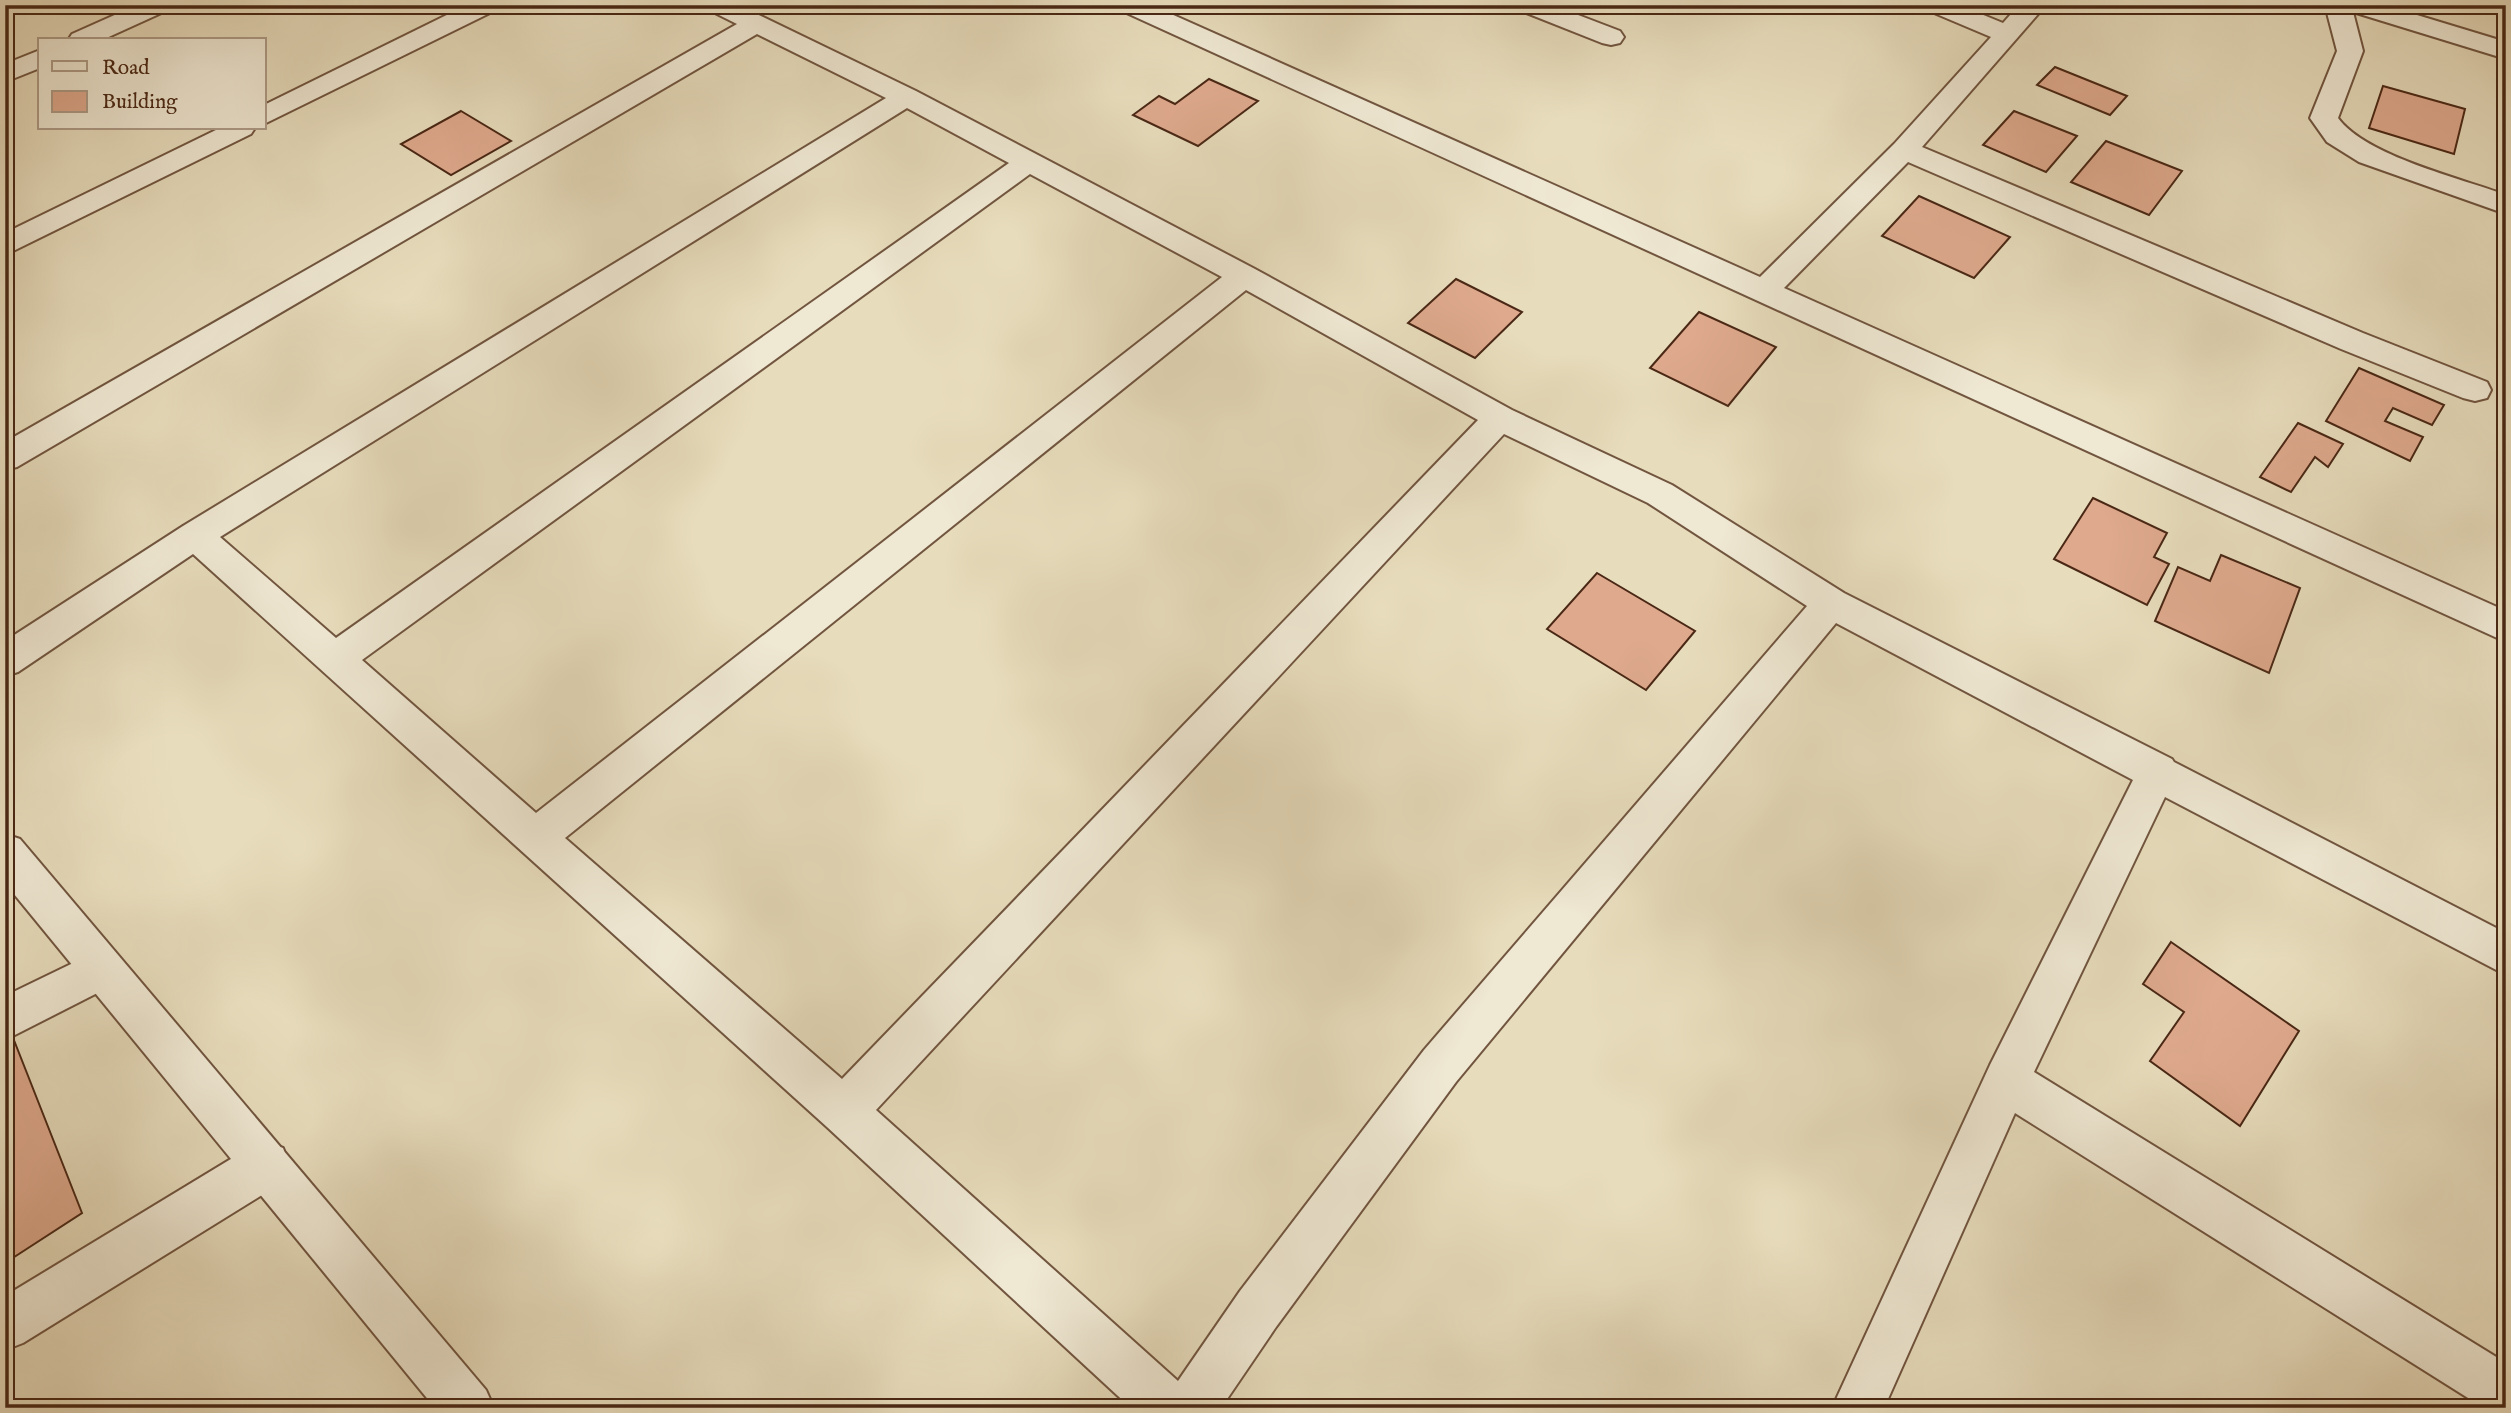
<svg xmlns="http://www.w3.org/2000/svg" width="2511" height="1413" font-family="'IM FELL English',serif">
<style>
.building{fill:#dea98d;stroke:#4a2815;stroke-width:2}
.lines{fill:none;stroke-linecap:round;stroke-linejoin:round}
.minor-casing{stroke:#71553f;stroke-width:4}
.tertiary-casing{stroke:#71553f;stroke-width:4}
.minor{fill:#efe8d3;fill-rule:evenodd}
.tertiary{fill:#efe8d3;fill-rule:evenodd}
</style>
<rect width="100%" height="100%" fill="#e7dcbc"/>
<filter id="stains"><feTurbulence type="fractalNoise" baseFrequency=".00286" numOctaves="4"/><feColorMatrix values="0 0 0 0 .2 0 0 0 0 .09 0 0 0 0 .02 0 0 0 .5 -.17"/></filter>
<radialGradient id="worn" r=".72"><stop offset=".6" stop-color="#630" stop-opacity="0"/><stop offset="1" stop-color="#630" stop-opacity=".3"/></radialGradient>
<!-- building -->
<g class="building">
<path d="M2055 67 2127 96 2110 115 2037 85Z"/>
<path d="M1209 79 1258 101 1198 146 1133 115 1159 96 1175 104Z"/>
<path d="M2383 86 2465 109 2454 154 2369 128Z"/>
<path d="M461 111 511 141 451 175 401 144Z"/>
<path d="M2014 111 2077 136 2046 172 1983 145Z"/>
<path d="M2106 141 2182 171 2149 215 2071 182Z"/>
<path d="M1919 196 2010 237 1974 278 1882 236Z"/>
<path d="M1456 279 1522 312 1475 358 1408 323Z"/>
<path d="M1699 312 1776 347 1728 406 1650 368Z"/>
<path d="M2359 368 2444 405 2432 425 2393 408 2385 421 2423 437 2410 461 2326 421Z"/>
<path d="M2298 423 2343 444 2328 467 2315 457 2291 492 2260 477Z"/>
<path d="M2093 498 2167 533 2154 557 2169 564 2147 605 2054 559Z"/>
<path d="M2221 555 2300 588 2269 673 2155 621 2178 567 2210 581Z"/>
<path d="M1597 573 1695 631 1646 690 1547 629Z"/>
<path d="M2171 942 2299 1031 2240 1126 2150 1061 2184 1012 2143 984Z"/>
<path d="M8 1025 82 1213 5 1263V1027Z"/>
</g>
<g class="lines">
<!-- minor casing -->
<g class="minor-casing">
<g id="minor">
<path d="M137 5H172L168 10 102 40H68L72 34Z"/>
<path d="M467 5H500L496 10 264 124V105Z"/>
<path d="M705 5H738L916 91 1255 269 1512 410 1672 485 1844 593 2172 759 2174 762 2506 933V975L2165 797 2034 1072 2506 1363V1408H2484L2015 1113 1884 1408H1832L1990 1065 2133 780 1836 623 1456 1082 1276 1327 1221 1408H1131L827 1127 193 554 18 672 5 676V641L183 526 886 98 757 34 17 467 5 470V442L737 24 709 10ZM907 108 1009 163 336 638 220 537ZM1030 174 1222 277 536 813 362 660ZM1246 290 1478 420 842 1079 565 838ZM1504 434 1648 503 1807 606 1424 1050 1240 1291 1178 1381 876 1110Z"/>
<path d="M1116 5H1151L1760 277 1894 144 1991 37 1927 10 1923 5H1959L2003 23 2019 5H2046L1922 147 2363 333 2487 382 2491 390 2487 398 2475 401 2463 398 2341 349 1908 162 1784 288 2506 611V642L1120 10Z"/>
<path d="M1515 5H1552L1620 31 1624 37 1620 43 1611 45 1602 43 1519 10Z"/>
<path d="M2325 5H2384L2506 42V59L2353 12 2363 51 2338 118C2366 156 2460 178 2506 195V214L2359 162 2327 142 2310 118 2337 51Z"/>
<path d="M40 50V68L5 82V64Z"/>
<path d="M220 128H255L251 134 5 255V233Z"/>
<path d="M102 949 117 955 124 969 117 983 5 1040V996Z"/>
<path d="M266 1142 283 1148 289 1165 283 1182 23 1343 5 1350V1296L249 1148Z"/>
</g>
</g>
<!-- tertiary casing -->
<g class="tertiary-casing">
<path id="tertiary" d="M5 834 20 839 486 1390 494 1408H435L5 883Z"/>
</g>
<!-- minor -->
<use href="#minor" class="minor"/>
<!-- tertiary -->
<use href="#tertiary" class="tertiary"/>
</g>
<!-- margin -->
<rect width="2511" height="1413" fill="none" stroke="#e7dcbc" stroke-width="28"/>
<rect x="7" y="7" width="2497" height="1399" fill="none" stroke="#4a2815" stroke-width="3.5"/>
<rect x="14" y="14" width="2483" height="1385" fill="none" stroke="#4a2815" stroke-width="2"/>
<!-- legend -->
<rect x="38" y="38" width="228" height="91" fill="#efe8d3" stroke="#ad9b87" stroke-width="2"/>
<rect x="52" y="61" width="35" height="10" fill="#efe8d3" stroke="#ad9b87" stroke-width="2"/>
<text x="102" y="74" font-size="21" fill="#4a2815">Road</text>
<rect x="52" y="91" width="35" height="21" fill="#dea98d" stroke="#ad9b87" stroke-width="2"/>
<text x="102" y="108" font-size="21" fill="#4a2815">Building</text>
<rect width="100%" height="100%" filter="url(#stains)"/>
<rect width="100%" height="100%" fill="url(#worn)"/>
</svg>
